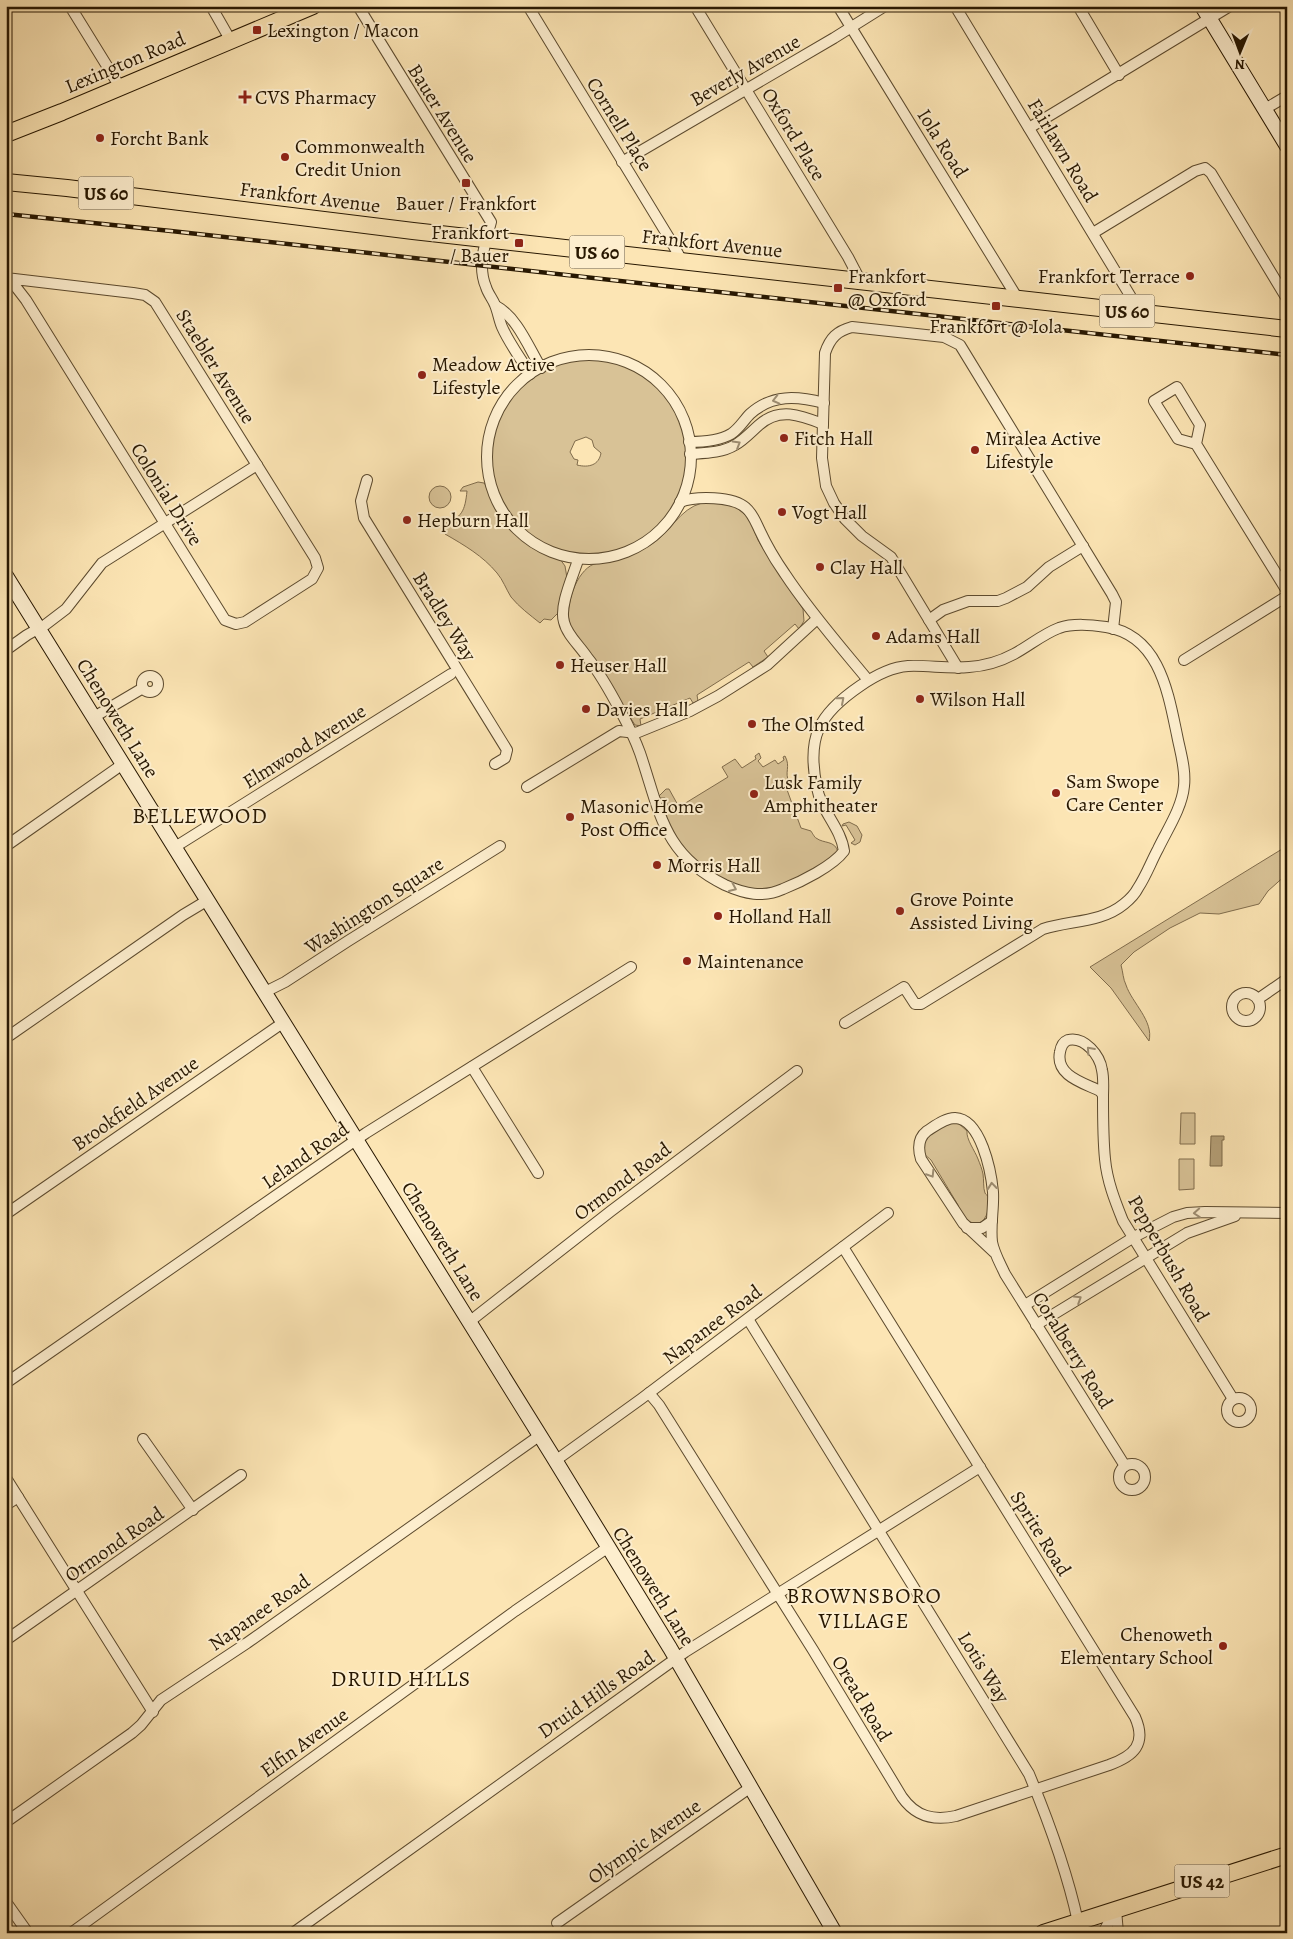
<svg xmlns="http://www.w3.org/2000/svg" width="1293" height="1939" font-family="Alegreya,serif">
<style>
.green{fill:#d8c296;stroke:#806c4c;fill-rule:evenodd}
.water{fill:#b49f77;stroke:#7c6948}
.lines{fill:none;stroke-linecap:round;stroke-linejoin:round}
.minor-casing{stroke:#5c4a2e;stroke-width:12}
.secondary-casing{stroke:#271701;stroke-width:16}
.primary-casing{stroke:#271701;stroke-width:18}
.minor{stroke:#fdeece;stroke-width:10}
.secondary{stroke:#fdeece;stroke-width:14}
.primary{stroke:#fce5b4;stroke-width:16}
.rail-casing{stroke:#271701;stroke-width:4.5}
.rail{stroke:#fdeece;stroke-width:2.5;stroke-dasharray:8;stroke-linecap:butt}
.oneway{stroke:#9d8d72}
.poi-dot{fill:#8f2418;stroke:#fdeece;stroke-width:2}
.labels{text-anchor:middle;stroke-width:4;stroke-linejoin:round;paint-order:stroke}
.shield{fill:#fdeece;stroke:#67583e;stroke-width:1}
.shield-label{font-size:19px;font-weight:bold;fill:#271701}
.poi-label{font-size:20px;fill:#271701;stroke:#fdeece;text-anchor:start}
.street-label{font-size:20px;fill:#271701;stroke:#fdeece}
.quarter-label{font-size:22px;letter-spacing:1px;fill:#271701;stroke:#fdeece}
</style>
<rect width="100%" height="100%" fill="#fce5b4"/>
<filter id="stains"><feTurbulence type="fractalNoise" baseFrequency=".004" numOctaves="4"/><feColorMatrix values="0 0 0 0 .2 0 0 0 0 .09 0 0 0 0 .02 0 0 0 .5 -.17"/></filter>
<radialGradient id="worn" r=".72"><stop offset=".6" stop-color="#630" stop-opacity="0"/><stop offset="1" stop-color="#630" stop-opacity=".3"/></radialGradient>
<!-- green -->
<g class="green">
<path d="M594 358C731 376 708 563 582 555 457 546 461 358 594 358ZM586 437 592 440 594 447 601 453C599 465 589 468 577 465L578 460 574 459 570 452 575 441Z"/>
<path d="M478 482 484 483 487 487 493 502 501 517 515 533 533 547 560 559 565 566 567 578 558 613 551 620 544 619 540 623C530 615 519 607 511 597 506 589 503 580 497 573 483 556 464 545 445 534L443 524C462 518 465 511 467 491H460L463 487Z"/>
<circle cx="440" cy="497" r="11"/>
<path d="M702 503H722L736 507 743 513 750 520 758 540 771 561 803 609 804 621 799 629 795 624 764 651 768 657 753 667 749 662 697 695 698 701 693 703 690 698 640 719 641 726 635 725 570 625C564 607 576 571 594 564 600 562 607 563 613 561 627 558 640 551 652 544 671 532 679 509 702 503Z"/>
<path d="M759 753 761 758 758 761 763 767 775 760 778 764 784 760 783 757 785 756C791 767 784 772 789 782L786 787 801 828 811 831C811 831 815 838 816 838 824 844 835 840 838 852L834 857C818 866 801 879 784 886 738 904 676 858 665 813L669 809 665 798H659V796L666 789H669L679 807 728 777 722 767 735 759 742 768 756 759 755 756Z"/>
<path d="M849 822 857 826 862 835 860 842 855 845 851 843 855 840 846 825 842 826 843 824Z"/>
<path d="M1287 846V874L1268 891 1259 904 1219 914 1200 913 1170 928 1134 952 1121 965C1123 972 1123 979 1126 985 1132 1003 1154 1021 1149 1041L1111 988 1090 967Z"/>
<path d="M1181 1113H1195V1144H1180Z"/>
<path d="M957 1122 967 1131C966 1139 975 1151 978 1159 980 1164 982 1169 983 1174 984 1180 983 1188 985 1193 986 1195 987 1195 988 1196 991 1204 987 1221 979 1223 970 1226 958 1213 958 1205L931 1160C921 1151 923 1155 924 1140L945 1123Z"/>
<path d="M1179 1159H1194V1189L1179 1190Z"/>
</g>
<!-- water -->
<path class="water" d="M1211 1136H1224V1140H1222V1166H1210Z"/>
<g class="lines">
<!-- minor casing -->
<g class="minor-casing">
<g id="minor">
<path d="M70 6 120 87"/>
<path d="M211 6 231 41"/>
<path d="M358 6 491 222C485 244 477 266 486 287 488 294 493 299 495 305 498 312 499 320 502 327 509 343 521 359 530 374"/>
<path d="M528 6 671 241 682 261"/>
<path d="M695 6 848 257 861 282"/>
<path d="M838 6 1018 299"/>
<path d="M955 6 1140 312"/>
<path d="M1078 6 1119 75"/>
<path d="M1265 109 1287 96"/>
<path d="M1029 128 1230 6"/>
<path d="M622 162 834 38 885 6"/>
<path d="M1093 233 1195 171 1205 168 1211 173 1287 299"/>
<path d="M6 278 133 293 145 295 155 302 315 558 318 568 312 579 245 622 236 624 225 620 26 300 9 278"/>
<path d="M496 306C517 317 529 348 541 368"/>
<circle cx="589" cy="457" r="102"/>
<path d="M689 442C704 442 719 441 731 434 739 429 744 420 750 414 772 394 797 396 824 403"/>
<path d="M1196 444 1200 425 1177 387 1154 401 1178 439 1196 444 1287 591"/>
<path d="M690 454C705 453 722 453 735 445 744 440 751 432 759 425 779 407 800 415 823 424"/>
<path d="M367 480 361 501 364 518 507 750 505 758 495 764"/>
<path d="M680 502C696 496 733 496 746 508 753 514 756 523 760 531 767 546 776 561 785 574 810 612 840 646 868 680"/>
<path d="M578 560C573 576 559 606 564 622 567 635 580 646 587 657 600 673 611 693 621 712 628 725 635 739 640 753 660 812 663 855 725 885 745 894 763 898 783 889 801 882 833 866 844 851 841 828 821 811 817 788 806 737 819 714 860 686 873 677 892 667 908 666 928 665 948 669 969 667 984 666 1001 661 1014 654 1029 646 1043 634 1059 628 1074 623 1091 625 1106 627 1159 635 1168 692 1177 735 1180 751 1186 769 1184 786 1182 808 1167 830 1158 849 1151 862 1146 876 1138 888 1135 894 1129 900 1124 904 1101 923 1070 920 1043 929L921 1004H915L904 987 845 1023"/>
<path d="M929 620 943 610 968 601H998L1006 598 1027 587 1049 567 1083 546"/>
<path d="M6 650 27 635 45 625 66 609 102 563 257 465"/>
<path d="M1184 660 1287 596"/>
<path d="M958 668 891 557 862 536 845 519 834 503 826 486 822 458 825 353C830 338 837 331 852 327L944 337 960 345 1112 594 1116 602 1113 629"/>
<circle cx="150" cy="684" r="8"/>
<path d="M94 717 143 688"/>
<path d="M527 787 619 731 636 733 690 711 718 696 767 665 817 619"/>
<path d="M6 846 123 764"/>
<path d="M175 847 451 674"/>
<path d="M265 992 285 982 348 941 500 846"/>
<circle cx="1246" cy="1007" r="14"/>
<path d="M1258 999 1287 979"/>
<path d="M6 1038 183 915 208 900"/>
<path d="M472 1067 538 1173"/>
<path d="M1103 1095 1100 1091C1084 1083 1055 1076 1060 1052 1061 1046 1063 1042 1068 1040 1085 1036 1100 1056 1102 1070 1104 1079 1103 1089 1103 1097 1103 1118 1103 1139 1105 1159 1107 1181 1115 1201 1123 1221L1233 1399"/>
<path d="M6 1214 284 1022"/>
<path d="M967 1228H982L992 1221"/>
<path d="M994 1252 963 1223 921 1159C918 1149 918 1138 927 1131 935 1126 945 1118 955 1118 981 1119 991 1171 993 1192 994 1208 990 1225 992 1242 994 1253 1000 1263 1005 1274L1125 1466"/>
<path d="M1025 1305 1134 1237 1173 1217 1187 1213 1205 1212 1287 1213"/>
<path d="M748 1319 1029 1774C1049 1822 1067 1871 1078 1922"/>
<path d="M469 1322 611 1211 797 1071"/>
<path d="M1036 1325 1187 1233 1235 1216"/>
<path d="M6 1383 366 1133 631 967"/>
<path d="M649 1393 659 1405 813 1650 902 1797C916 1817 934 1821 956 1816L1109 1765C1134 1756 1147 1744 1135 1717L843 1247"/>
<circle cx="1239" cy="1410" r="12"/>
<path d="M143 1439 193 1510"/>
<path d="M555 1461 641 1399 888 1213"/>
<circle cx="1132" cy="1477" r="13"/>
<path d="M6 1478 153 1712"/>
<path d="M6 1505 18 1497"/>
<path d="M6 1640 241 1475"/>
<path d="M6 1822 132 1733 141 1725 161 1700 247 1643 539 1436"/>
<path d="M6 1902 28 1933"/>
<path d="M1116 1910 1118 1933"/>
<path d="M557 1923 751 1787"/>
<path d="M71 1933 515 1611 607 1548"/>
<path d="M293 1933 685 1652 980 1467"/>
<path d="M1103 1933 1116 1909"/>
</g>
</g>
<!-- secondary casing -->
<g class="secondary-casing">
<g id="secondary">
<path d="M1202 6 1287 146"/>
<path d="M6 576 552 1455 670 1648 835 1933"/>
</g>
</g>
<!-- primary casing -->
<g class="primary-casing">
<g id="primary">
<path d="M6 134 62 112 313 6"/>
<path d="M6 182 67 188 413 231 1287 329"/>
<path d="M1043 1933 1287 1855"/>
</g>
</g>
<!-- minor -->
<use href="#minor" class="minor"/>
<!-- secondary -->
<use href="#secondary" class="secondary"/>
<!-- primary -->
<use href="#primary" class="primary"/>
<!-- rail casing -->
<g class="rail-casing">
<path id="rail" d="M6 214 171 231 1287 355"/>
</g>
<!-- rail -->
<use href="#rail" class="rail"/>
</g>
<!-- one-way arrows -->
<defs><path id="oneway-chevron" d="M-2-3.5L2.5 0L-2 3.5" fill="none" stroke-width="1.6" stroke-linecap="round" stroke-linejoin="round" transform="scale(1.25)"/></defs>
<g class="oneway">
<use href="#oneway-chevron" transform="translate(776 400) rotate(166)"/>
<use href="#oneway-chevron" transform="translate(737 444) rotate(-31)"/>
<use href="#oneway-chevron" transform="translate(841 700) rotate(-41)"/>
<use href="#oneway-chevron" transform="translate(733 888) rotate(24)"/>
<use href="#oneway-chevron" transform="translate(1090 1050) rotate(-132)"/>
<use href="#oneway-chevron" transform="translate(931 1174) rotate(58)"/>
<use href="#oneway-chevron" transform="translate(992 1186) rotate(-96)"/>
<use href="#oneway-chevron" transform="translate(1197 1213) rotate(176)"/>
<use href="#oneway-chevron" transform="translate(1078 1299) rotate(-32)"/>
</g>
<!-- markers -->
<g class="poi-dot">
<rect x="252" y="25" width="10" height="10" rx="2.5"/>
<path d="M242.5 89.5h5v5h5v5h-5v5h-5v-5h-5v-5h5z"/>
<circle cx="100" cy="138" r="5"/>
<circle cx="285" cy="157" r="5"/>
<rect x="461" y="178" width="10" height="10" rx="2.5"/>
<rect x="514" y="238" width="10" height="10" rx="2.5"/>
<circle cx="1190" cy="276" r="5"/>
<rect x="833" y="283" width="10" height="10" rx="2.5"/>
<rect x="991" y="301" width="10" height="10" rx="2.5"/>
<circle cx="422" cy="375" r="5"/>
<circle cx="784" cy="438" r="5"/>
<circle cx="975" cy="450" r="5"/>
<circle cx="782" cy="512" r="5"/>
<circle cx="407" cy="520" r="5"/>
<circle cx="820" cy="567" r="5"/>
<circle cx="876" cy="636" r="5"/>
<circle cx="560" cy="665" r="5"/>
<circle cx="920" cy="699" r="5"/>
<circle cx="586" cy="709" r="5"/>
<circle cx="752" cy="724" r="5"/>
<circle cx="1056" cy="793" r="5"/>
<circle cx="754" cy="794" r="5"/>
<circle cx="570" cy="817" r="5"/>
<circle cx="657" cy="865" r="5"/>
<circle cx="900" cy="911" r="5"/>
<circle cx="718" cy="916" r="5"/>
<circle cx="687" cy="961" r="5"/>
<circle cx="1223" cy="1646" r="5"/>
</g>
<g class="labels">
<!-- shield labels -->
<g class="shield">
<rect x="78.5" y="176.5" width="55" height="33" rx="4"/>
<rect x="569.5" y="235.5" width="55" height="33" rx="4"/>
<rect x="1099.5" y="294.5" width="55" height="33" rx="4"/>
<rect x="1174.5" y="1864.5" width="55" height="33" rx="4"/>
</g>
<g class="shield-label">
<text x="106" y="200">US 60</text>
<text x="597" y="259">US 60</text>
<text x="1127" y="318">US 60</text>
<text x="1202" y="1888">US 42</text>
</g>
<!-- poi labels -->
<g class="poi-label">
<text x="267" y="37">Lexington / Macon</text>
<text x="255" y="104">CVS Pharmacy</text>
<text x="110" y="145">Forcht Bank</text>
<text x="295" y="153">Commonwealth<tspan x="295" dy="23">Credit Union</tspan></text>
<text x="466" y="210" text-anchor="middle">Bauer / Frankfort</text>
<text x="509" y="239" text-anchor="end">Frankfort<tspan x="509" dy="23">/ Bauer</tspan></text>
<text x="848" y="283">Frankfort<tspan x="848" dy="23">@ Oxford</tspan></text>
<text x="1180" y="283" text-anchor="end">Frankfort Terrace</text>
<text x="996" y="333" text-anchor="middle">Frankfort @ Iola</text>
<text x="432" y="371">Meadow Active<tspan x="432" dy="23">Lifestyle</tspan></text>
<text x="794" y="445">Fitch Hall</text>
<text x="985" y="445">Miralea Active<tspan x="985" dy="23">Lifestyle</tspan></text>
<text x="792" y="519">Vogt Hall</text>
<text x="417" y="527">Hepburn Hall</text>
<text x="830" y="574">Clay Hall</text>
<text x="886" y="643">Adams Hall</text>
<text x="570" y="672">Heuser Hall</text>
<text x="930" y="706">Wilson Hall</text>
<text x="596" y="716">Davies Hall</text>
<text x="762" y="731">The Olmsted</text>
<text x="1066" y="788">Sam Swope<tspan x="1066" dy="23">Care Center</tspan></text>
<text x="764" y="789">Lusk Family<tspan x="764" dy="23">Amphitheater</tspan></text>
<text x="580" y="813">Masonic Home<tspan x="580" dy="23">Post Office</tspan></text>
<text x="667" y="872">Morris Hall</text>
<text x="910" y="906">Grove Pointe<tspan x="910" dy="23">Assisted Living</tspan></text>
<text x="728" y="923">Holland Hall</text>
<text x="697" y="968">Maintenance</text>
<text x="1213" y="1641" text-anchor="end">Chenoweth<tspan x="1213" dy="23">Elementary School</tspan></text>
</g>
<!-- street labels -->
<g class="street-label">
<text transform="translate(125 62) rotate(-23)" y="7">Lexington Road</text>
<text transform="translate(745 70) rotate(-30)" y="7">Beverly Avenue</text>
<text transform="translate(443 113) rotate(58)" y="7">Bauer Avenue</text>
<text transform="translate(620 124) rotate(58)" y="7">Cornell Place</text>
<text transform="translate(794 134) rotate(59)" y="7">Oxford Place</text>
<text transform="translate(943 143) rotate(58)" y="7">Iola Road</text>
<text transform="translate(1063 150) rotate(59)" y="7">Fairlawn Road</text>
<text transform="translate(310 197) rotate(7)" y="7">Frankfort Avenue</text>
<text transform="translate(712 243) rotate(6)" y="7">Frankfort Avenue</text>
<text transform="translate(216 366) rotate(58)" y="7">Staebler Avenue</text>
<text transform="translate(167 494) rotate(58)" y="7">Colonial Drive</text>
<text transform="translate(445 616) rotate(58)" y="7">Bradley Way</text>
<text transform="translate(118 718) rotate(58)" y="7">Chenoweth Lane</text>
<text transform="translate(304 746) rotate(-32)" y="7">Elmwood Avenue</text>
<text transform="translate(374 905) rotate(-33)" y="7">Washington Square</text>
<text transform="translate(135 1103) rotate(-35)" y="7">Brookfield Avenue</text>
<text transform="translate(305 1155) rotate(-35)" y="7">Leland Road</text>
<text transform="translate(622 1181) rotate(-37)" y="7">Ormond Road</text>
<text transform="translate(443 1241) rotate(58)" y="7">Chenoweth Lane</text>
<text transform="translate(1169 1258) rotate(60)" y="7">Pepperbush Road</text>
<text transform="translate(712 1324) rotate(-37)" y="7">Napanee Road</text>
<text transform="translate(1073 1350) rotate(58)" y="7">Coralberry Road</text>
<text transform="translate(1041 1533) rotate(58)" y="7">Sprite Road</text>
<text transform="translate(114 1544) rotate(-35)" y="7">Ormond Road</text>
<text transform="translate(654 1586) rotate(58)" y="7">Chenoweth Lane</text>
<text transform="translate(259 1612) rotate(-35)" y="7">Napanee Road</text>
<text transform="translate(984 1667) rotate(58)" y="7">Lotis Way</text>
<text transform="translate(596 1694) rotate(-35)" y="7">Druid Hills Road</text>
<text transform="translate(862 1698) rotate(59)" y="7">Oread Road</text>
<text transform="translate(304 1742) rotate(-36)" y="7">Elfin Avenue</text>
<text transform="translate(644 1841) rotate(-35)" y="7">Olympic Avenue</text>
</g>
<!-- quarter labels -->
<g class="quarter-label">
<text x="200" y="823">BELLEWOOD</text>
<text x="864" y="1603">BROWNSBORO<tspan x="864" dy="25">VILLAGE</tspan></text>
<text x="401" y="1686">DRUID HILLS</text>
</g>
</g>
<!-- margin -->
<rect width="1293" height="1939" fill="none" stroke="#fce5b4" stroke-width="25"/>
<rect x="8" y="8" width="1278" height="1924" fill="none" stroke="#271701" stroke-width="2.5"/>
<rect x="12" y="12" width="1268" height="1914" fill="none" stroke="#271701"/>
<!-- north arrow -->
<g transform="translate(1240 52) rotate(181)" stroke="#fdeece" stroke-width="4" paint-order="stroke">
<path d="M0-4L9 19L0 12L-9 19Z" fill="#271701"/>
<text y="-8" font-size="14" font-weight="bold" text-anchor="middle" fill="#271701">N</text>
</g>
<rect width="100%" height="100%" filter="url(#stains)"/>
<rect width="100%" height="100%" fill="url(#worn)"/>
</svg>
